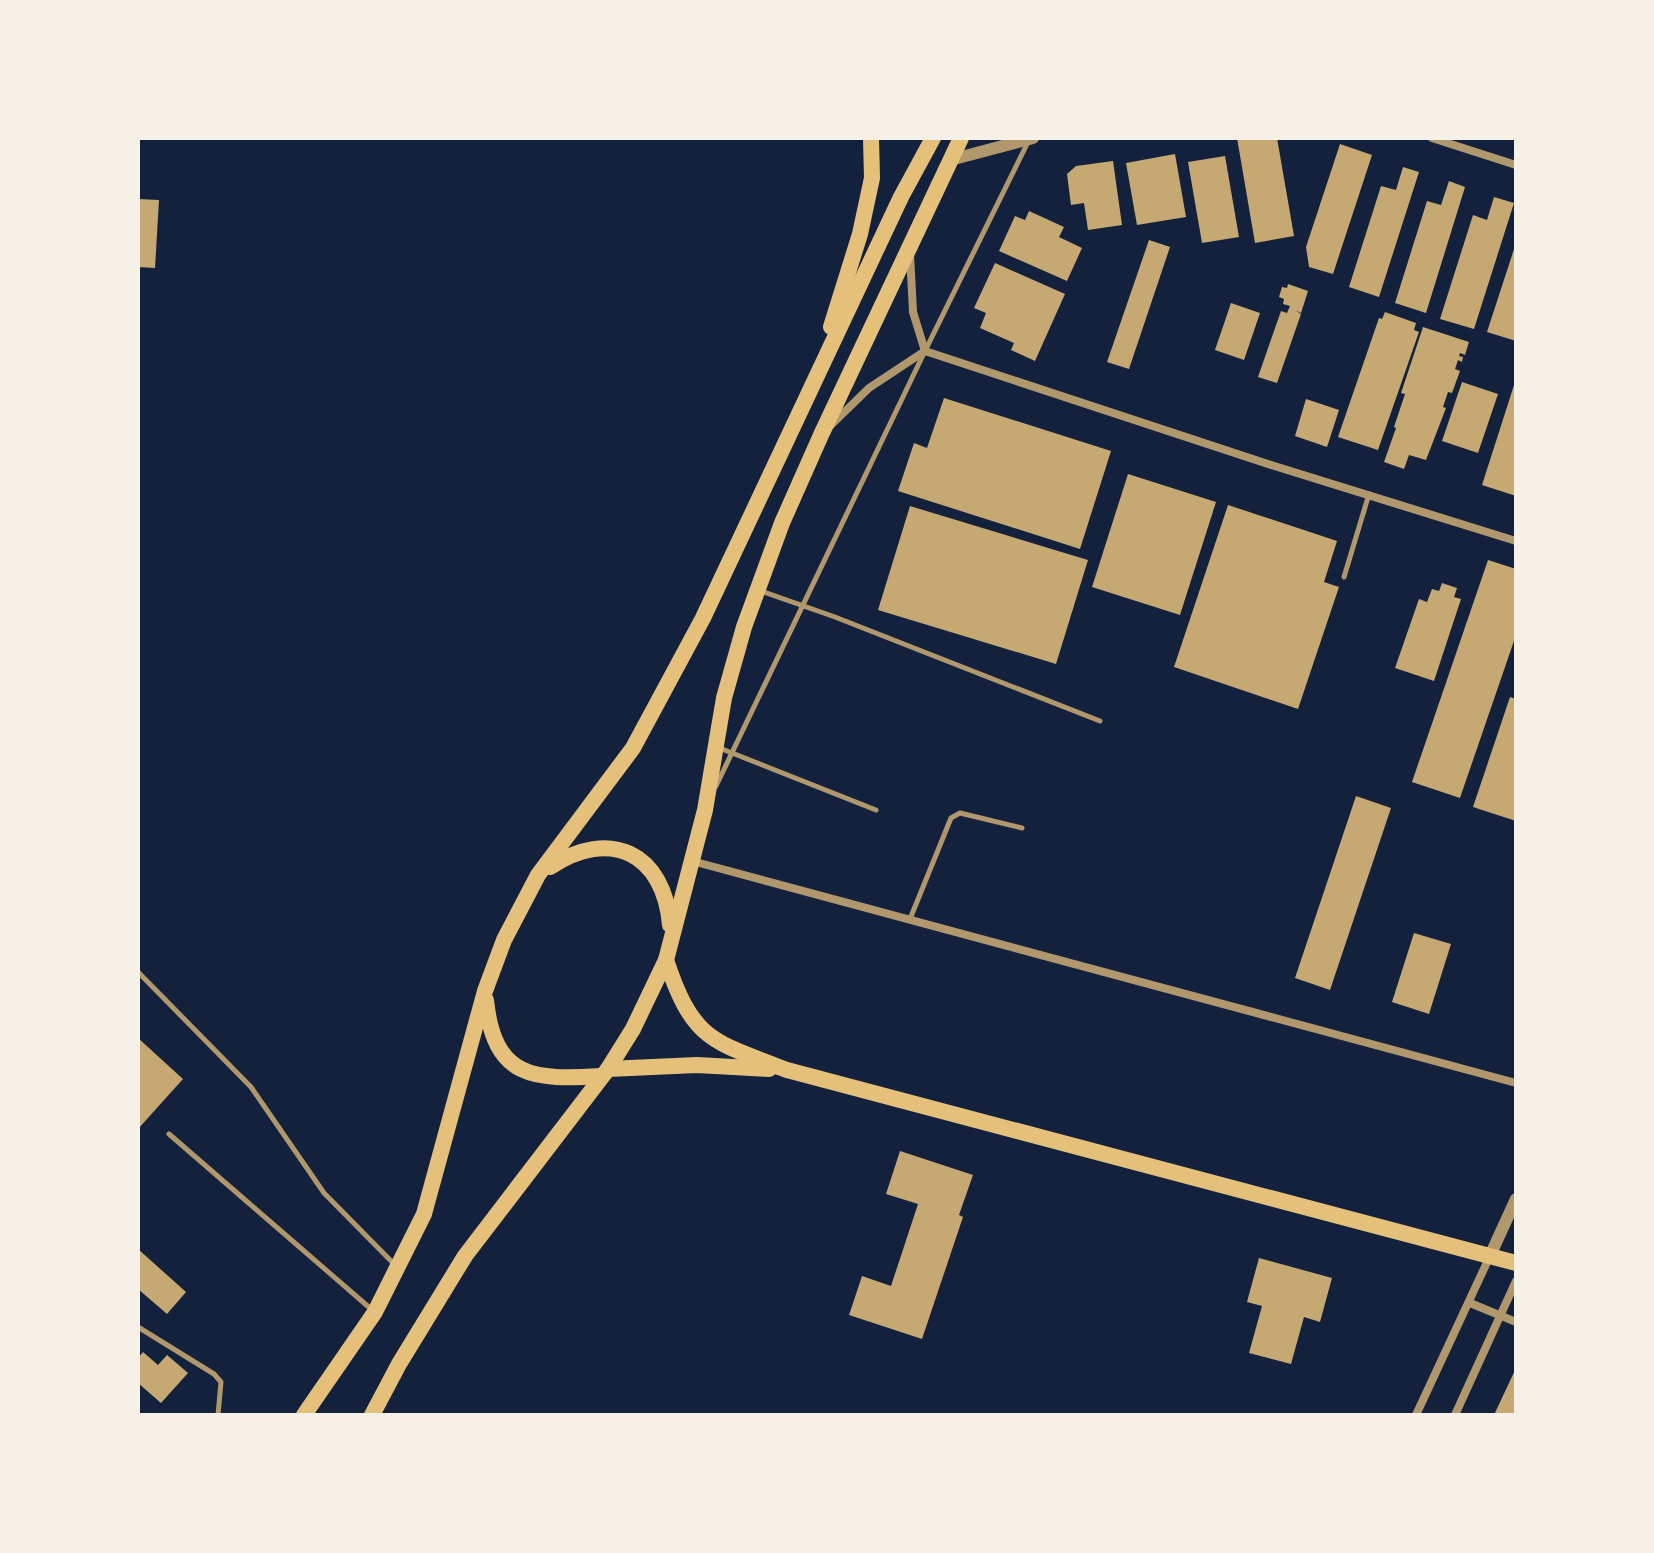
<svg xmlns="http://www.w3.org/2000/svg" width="1654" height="1553" font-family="'DejaVu Sans',sans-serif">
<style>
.building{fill:#c6a872}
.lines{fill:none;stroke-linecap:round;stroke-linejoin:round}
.service{stroke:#b1986c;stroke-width:5}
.minor{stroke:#b1986c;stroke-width:8}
.tertiary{stroke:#b1986c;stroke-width:12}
.trunk{stroke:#e5c07b;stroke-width:16}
</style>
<rect width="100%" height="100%" fill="#14213d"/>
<!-- building -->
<g class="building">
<path d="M1237 138H1277L1294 236 1255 243Z"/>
<path d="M1340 144 1372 155 1333 274 1309 267 1306 247Z"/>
<path d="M1175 154 1186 217 1137 225 1126 163Z"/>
<path d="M1225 156 1239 237 1202 243 1188 162Z"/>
<path d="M1113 161 1122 225 1088 230 1084 203 1071 205 1067 174 1076 166Z"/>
<path d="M1403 167 1419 172 1379 297 1349 287 1381 186 1396 190Z"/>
<path d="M1449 181 1465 187 1426 313 1395 303 1427 201 1441 205Z"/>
<path d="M1494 197 1514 203 1474 329 1440 319 1473 215 1487 220Z"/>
<path d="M138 199 159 200 155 268 138 267Z"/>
<path d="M1029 211 1064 227 1059 237 1082 248 1067 281 999 251 1015 216 1025 220Z"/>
<path d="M1149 240 1170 247 1129 369 1107 362Z"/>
<path d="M1516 243V341L1487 332Z"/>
<path d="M995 263 1065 294 1035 361 1011 350 1014 343 980 328 986 313 974 308Z"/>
<path d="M1288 284 1308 291 1301 313 1295 310 1301 314 1277 383 1258 377 1281 311 1287 313 1290 306 1283 304 1284 299 1279 297 1282 287 1287 288Z"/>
<path d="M1231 303 1260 313 1244 360 1215 350Z"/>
<path d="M1385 312 1416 323 1414 330 1419 332 1378 450 1338 437 1379 318 1382 319Z"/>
<path d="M1423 327 1469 342 1465 355 1460 353 1459 356 1463 357 1462 362 1458 360 1455 369 1460 371 1452 393 1448 392 1443 407 1446 408 1426 460 1409 455 1404 469 1384 462 1396 428 1394 427 1405 394 1401 393Z"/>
<path d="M1462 382 1498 394 1478 453 1442 441Z"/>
<path d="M1515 382H1516V496L1482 485Z"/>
<path d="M944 398 1111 451 1080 549 898 491 914 443 927 448Z"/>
<path d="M1306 399 1339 410 1327 447 1295 436Z"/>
<path d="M1128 474 1216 502 1180 615 1092 587Z"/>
<path d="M1228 505 1337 541 1324 582 1339 587 1298 709 1174 667Z"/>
<path d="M910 506 1088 560 1056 664 878 610Z"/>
<path d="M1488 560 1516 569V635L1460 798 1412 782Z"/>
<path d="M1442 583 1457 588 1454 597 1461 599 1434 681 1395 668 1419 599 1427 602 1432 589 1439 591Z"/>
<path d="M1510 697 1516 699V821L1473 807Z"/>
<path d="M1356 796 1391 808 1330 990 1295 978Z"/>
<path d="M1414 933 1451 944 1429 1014 1392 1002Z"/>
<path d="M138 1038 183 1079 138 1129Z"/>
<path d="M900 1151 973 1175 959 1215 963 1217 922 1339 849 1315 862 1276 891 1286 918 1204 886 1194Z"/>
<path d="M138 1249 186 1292 167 1314 138 1289Z"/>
<path d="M1259 1258 1332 1278 1320 1322 1304 1317 1291 1364 1249 1353 1262 1306 1247 1302Z"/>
<path d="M143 1352 158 1365 167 1355 188 1373 161 1403 138 1383V1358Z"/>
<path d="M1516 1368V1415H1494Z"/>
</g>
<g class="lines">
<!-- service -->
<g class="service">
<path d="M1344 577 1369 494"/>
<path d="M761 591 835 617 1100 721"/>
<path d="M717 747 876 810"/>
<path d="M716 786 925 351 1029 140"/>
<path d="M910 919 951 818 960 813 1022 828"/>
<path d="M138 972 251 1087 324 1193 395 1265"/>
<path d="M169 1134 371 1309"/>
<path d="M138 1327 214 1374 221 1382 218 1415"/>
</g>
<!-- minor -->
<g class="minor">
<path d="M1432 138 1516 165"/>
<path d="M910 254 913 312 925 351"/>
<path d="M830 426 869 388 925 351 1268 464 1516 541"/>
<path d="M692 861 1516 1083"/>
<path d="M1470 1303 1516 1322"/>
<path d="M1416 1415 1489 1258"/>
<path d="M1455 1415 1516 1281"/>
</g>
<!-- tertiary -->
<g class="tertiary">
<path d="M950 160 1033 138"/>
<path d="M1489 1258 1516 1199"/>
</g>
<!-- trunk -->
<g class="trunk">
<path d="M831 327 860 234 872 178 871 138"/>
<path d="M550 867C610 827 664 853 670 925"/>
<path d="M666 960C693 1041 712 1041 787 1070L1516 1263"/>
<path d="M486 1000C494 1079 534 1080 601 1076"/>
<path d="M608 1069 697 1065 769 1069"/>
<path d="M304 1415 375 1312 424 1214 485 991 504 940 538 875 633 748 703 618 901 197 933 138"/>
<path d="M372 1415 399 1364 465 1256 608 1069 633 1029 666 960 705 810 724 698 744 627 782 523 821 435 961 138"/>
</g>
</g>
<!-- border -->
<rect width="1654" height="1553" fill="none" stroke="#f6f1e7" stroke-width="280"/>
</svg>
